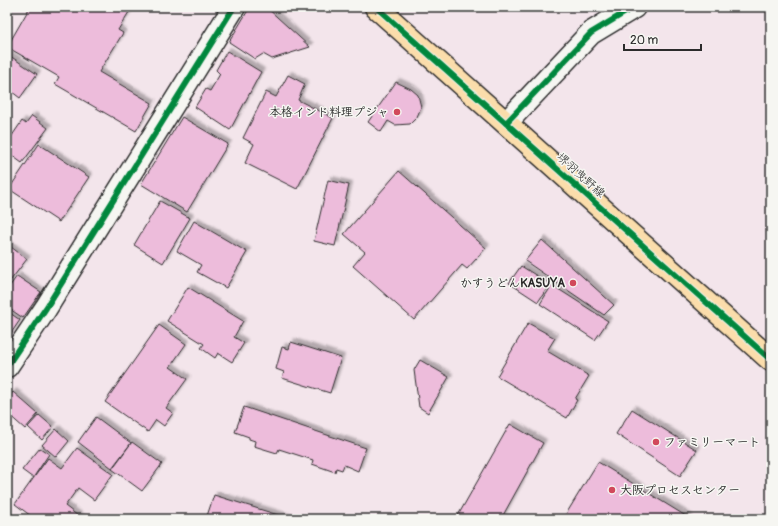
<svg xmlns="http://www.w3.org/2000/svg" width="778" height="526" font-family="Pangolin,'Klee One',sans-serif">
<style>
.building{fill:#edbcdb;stroke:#2b2b2b;filter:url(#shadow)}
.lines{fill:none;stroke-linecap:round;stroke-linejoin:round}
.street-casing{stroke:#2b2b2b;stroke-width:25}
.primary-casing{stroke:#2b2b2b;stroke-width:25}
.street{stroke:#f6f6f2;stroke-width:22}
.primary{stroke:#fbddab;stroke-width:22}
.cycleway-casing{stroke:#f6f6f2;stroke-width:8}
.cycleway{stroke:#00873e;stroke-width:6}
.poi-dot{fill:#d1495b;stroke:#f6f6f2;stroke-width:1.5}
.labels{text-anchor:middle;stroke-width:3;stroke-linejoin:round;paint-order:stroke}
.poi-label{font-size:12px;font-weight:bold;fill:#2b2b2b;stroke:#f6f6f2;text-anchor:end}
.street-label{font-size:12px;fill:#2b2b2b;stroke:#f6f6f2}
</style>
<defs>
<filter id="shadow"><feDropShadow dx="3.5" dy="-3.5" stdDeviation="1" flood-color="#0004"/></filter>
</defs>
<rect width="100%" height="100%" fill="#f3e5eb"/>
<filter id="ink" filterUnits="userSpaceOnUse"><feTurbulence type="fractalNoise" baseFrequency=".025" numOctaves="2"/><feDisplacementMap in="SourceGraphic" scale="8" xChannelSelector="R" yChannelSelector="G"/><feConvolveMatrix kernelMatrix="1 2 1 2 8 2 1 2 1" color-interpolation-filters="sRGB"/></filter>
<g filter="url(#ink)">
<!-- building -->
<g class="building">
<path d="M30 7H132L118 30 123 33 99 72 152 103 136 131 55 84 59 77 7 47Z"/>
<path d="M250 7H266L310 47 272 59 263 54 255 59 229 42Z"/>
<path d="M227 51 261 72 230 130 195 107 206 89 210 91 220 74 216 70Z"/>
<path d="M7 54 37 74 20 98 7 88Z"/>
<path d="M288 75 305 84 298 100 333 118 297 189 245 163 254 144 243 138 266 92 276 97Z"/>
<path d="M396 82 411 89 418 95 421 107 417 117 410 124 395 125 388 121 381 132 368 122Z"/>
<path d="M32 116 48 128 22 163 7 152V143L22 121 26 124Z"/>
<path d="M182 117 228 144 187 212 141 184Z"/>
<path d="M39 144 89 177 59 222 9 189Z"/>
<path d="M399 171 486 248 467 269 462 265 414 320 353 266 365 252 344 234Z"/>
<path d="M328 180 349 185 335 246 314 241Z"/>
<path d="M160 201 190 218 163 263 134 245Z"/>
<path d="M194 221 247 252 226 288 197 272 201 265 177 251Z"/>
<path d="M542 240 614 305 604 315 525 261Z"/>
<path d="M7 244 27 259 7 285Z"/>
<path d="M521 266 550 284 538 302 509 283Z"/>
<path d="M17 276 41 292 23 318 7 307V290Z"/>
<path d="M552 285 608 321 595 340 540 304Z"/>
<path d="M188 287 243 321 234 337 244 343 232 362 218 353 215 358 201 348 204 344 167 321Z"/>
<path d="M7 311 20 320 7 339Z"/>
<path d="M528 323 555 338 547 351 589 376 575 399 577 400 567 418 497 376Z"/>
<path d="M159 325 186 344 170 367 187 379 166 408 173 413 164 426 156 420 148 432 105 402Z"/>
<path d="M291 342 341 358 330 393 282 378 284 372 276 369 282 347 289 349Z"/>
<path d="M420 360 449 377 428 413 419 407 414 370Z"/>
<path d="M13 392 38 414 25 429 7 413V399Z"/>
<path d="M244 407 366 448 358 471 344 465 342 470 336 468 335 472 312 464 313 460 279 449 277 453 254 446 255 441 249 439V437L235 432Z"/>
<path d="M632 409 697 450 680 476 616 434Z"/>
<path d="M39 415 53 427 42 440 28 427Z"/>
<path d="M96 417 131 443 112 468 78 442Z"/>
<path d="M510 424 543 443 501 519H456Z"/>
<path d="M56 429 69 441 56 457 42 445Z"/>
<path d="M132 442 162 464 142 491 112 469Z"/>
<path d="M40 448 49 454 33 478 22 470Z"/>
<path d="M77 448 113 474 94 500 78 488 65 506 82 519H35L15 504 48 458 62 468Z"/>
<path d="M598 462 689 518V519H563Z"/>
<path d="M214 495 291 519H206Z"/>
</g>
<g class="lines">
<!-- street casing -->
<g class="street-casing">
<g id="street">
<path d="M506 123 591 33 634 7"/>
<path d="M7 366 46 308 234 7"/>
</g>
</g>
<!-- primary casing -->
<g class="primary-casing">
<path id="primary" d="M376 7 771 360"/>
</g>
<!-- street -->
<use href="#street" class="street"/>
<!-- primary -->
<use href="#primary" class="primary"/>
<!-- cycleway casing -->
<g class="cycleway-casing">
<g id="cycleway">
<path d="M376 7 771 360"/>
<path d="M506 123 591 33 634 7"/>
<path d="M7 366 46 308 234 7"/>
</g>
</g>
<!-- cycleway -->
<use href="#cycleway" class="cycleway"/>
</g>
</g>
<!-- markers -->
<g class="poi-dot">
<circle cx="397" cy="112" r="4"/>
<circle cx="573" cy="283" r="4"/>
<circle cx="656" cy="442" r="4"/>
<circle cx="612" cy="490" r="4"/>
</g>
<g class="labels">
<!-- poi labels -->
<g class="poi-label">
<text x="389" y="116">本格インド料理プジャ</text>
<text x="565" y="287">かすうどんKASUYA</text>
<text x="664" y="446" text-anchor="start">ファミリーマート</text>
<text x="620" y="494" text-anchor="start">大阪プロセスセンター</text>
</g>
<!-- street labels -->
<g class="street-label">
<text transform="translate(581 175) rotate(42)" y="4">堺羽曳野線</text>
</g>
</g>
<!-- margin -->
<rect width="778" height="526" fill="none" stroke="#f6f6f2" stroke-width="24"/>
<rect x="12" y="12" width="754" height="502" fill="none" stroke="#2b2b2b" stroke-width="1.5" filter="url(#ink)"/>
<!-- scale -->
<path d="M624 44v6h77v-6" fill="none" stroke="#2b2b2b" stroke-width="2"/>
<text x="630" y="44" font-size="12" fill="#2b2b2b" stroke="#f6f6f2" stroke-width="3" paint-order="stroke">20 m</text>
</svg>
